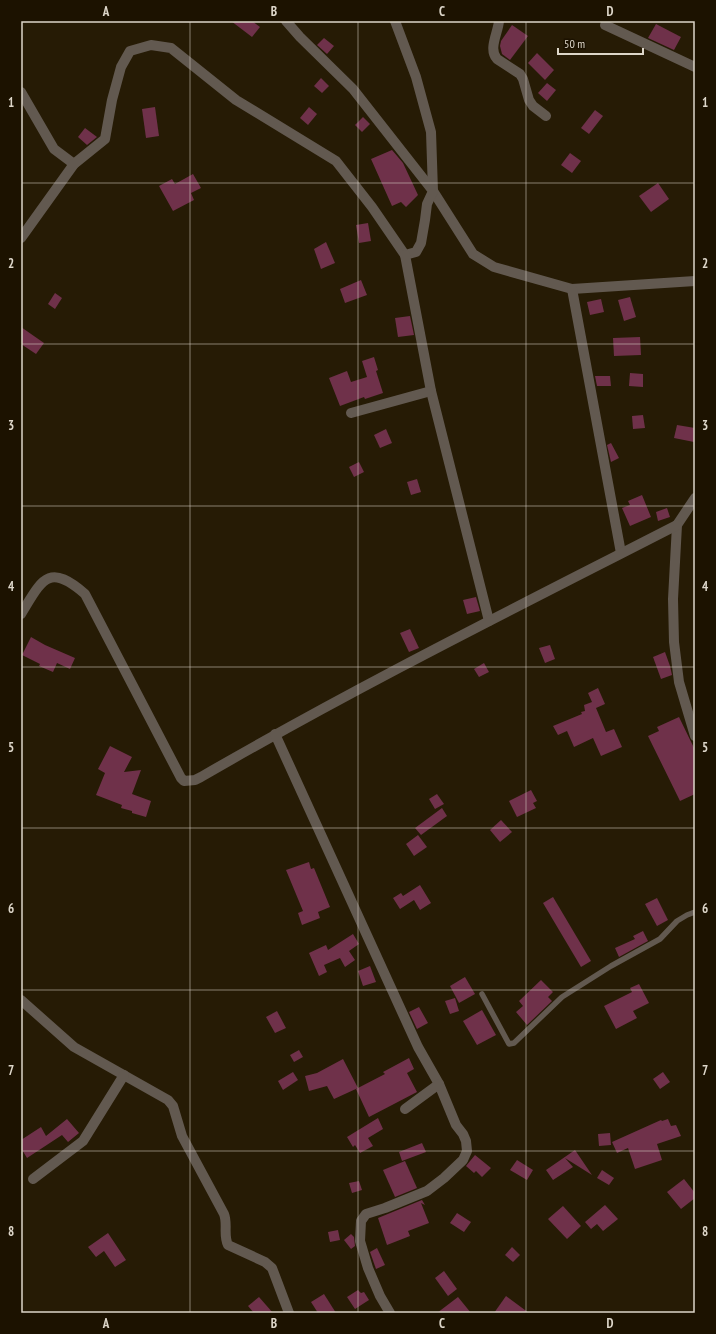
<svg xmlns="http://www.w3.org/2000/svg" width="716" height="1334" font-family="'PT Sans Narrow',sans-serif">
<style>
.building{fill:#6f314a}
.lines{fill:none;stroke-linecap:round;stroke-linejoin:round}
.lane{stroke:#625950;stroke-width:5.5}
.street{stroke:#625950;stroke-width:10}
.grid{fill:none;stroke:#ddd6c9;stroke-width:1;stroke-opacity:0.55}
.neatline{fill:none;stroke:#ddd6c9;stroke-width:1.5}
.grid-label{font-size:13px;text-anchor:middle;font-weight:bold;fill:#ddd6c9}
</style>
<rect width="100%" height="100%" fill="#261b05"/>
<!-- building -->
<g class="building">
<path d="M231 21H252L260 27 252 37Z"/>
<path d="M656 24 681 37 674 50 648 38Z"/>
<path d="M512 25 528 36 510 60 502 54 500 46 501 41Z"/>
<path d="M324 38 334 46 327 54 317 45Z"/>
<path d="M537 53 554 70 545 80 528 63Z"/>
<path d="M321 78 329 86 322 93 314 86Z"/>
<path d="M547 83 556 90 547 101 538 93Z"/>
<path d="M155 107 159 136 146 138 142 109Z"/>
<path d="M309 107 317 114 308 125 300 118Z"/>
<path d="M595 110 603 116 589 134 581 128Z"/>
<path d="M363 117 370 124 362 132 355 125Z"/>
<path d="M85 128 97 137 87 145 78 137Z"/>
<path d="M392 150 403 163 418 195 406 207 401 202 392 206 371 159Z"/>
<path d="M570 153 581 161 572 173 561 165Z"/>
<path d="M193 174 201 188 191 193 194 200 173 211 159 186 172 179 175 184Z"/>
<path d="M658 183 669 199 651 212 639 196Z"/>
<path d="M368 223 371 241 359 243 356 225Z"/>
<path d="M326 242 335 263 321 269 314 249Z"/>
<path d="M361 280 367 295 345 303 340 289Z"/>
<path d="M55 293 62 298 55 309 48 304Z"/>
<path d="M630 297 636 317 624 321 618 300Z"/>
<path d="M601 299 604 312 590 315 587 302Z"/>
<path d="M410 316 414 335 398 337 395 318Z"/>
<path d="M21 327 44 343 36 354 21 344Z"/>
<path d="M640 337 641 355 614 356 613 338Z"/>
<path d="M374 357 378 370 376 371 383 393 365 399 364 397 340 406 329 378 347 371 351 382 367 377 362 361Z"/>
<path d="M630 373 643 374V387L629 386Z"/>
<path d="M595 376H610L611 386H597Z"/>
<path d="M643 415 645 428 633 429 632 416Z"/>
<path d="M677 425 695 428 694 442 674 438Z"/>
<path d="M386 429 392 443 380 448 374 435Z"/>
<path d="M611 443 619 458 611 462 607 445Z"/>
<path d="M359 462 364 472 354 477 349 467Z"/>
<path d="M417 479 421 492 411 495 407 482Z"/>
<path d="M642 495 651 517 630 526 622 508 630 505 628 501Z"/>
<path d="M667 508 670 517 658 521 656 512Z"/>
<path d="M476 597 480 611 467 614 463 600Z"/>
<path d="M410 629 419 648 409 652 400 633Z"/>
<path d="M31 637 45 645 75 658 70 669 57 663 53 672 39 666 40 664 22 655Z"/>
<path d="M550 645 555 659 545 663 539 648Z"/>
<path d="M665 652 670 666 672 675 661 679 653 657Z"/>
<path d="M484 663 489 672 479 677 474 669Z"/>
<path d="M598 688 605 704 596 708 606 732 614 729 622 747 601 756 593 738 574 747 567 731 558 735 553 726 582 714 581 712 585 711 584 705 592 702 588 693Z"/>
<path d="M679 717 695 750V794L680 801 648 736 659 731 657 727Z"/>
<path d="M110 746 132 757 124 772 141 770 132 794 151 801 146 817 132 813V811L121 808 122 805 96 795 105 773 98 769Z"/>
<path d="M531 790 537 801 533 803 536 808 517 817 509 801Z"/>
<path d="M437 794 444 804 435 809 429 799Z"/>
<path d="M442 808 447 816 421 835 415 828Z"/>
<path d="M501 820 512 832 500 842 490 830Z"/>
<path d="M418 835 427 847 414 856 406 844Z"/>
<path d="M309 862 311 869 314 868 330 907 318 912 320 918 302 925 298 913 303 911 286 870Z"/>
<path d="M420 885 431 903 420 910 414 900 400 909 393 898 401 893 403 896Z"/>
<path d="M553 897 591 961 581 967 543 903Z"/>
<path d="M657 898 668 920 657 926 645 904Z"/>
<path d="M643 931 648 941 619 957 615 948 635 939 633 936Z"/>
<path d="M353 934 359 944 349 951 355 960 345 967 340 958 324 965 327 972 319 976 309 953 326 945 328 950Z"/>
<path d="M370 966 376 982 363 986 358 971Z"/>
<path d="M465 977 475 994 459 1003 450 986Z"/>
<path d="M541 980 553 992 548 997 552 1001 527 1025 516 1012 523 1006 519 1001Z"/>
<path d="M639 984 649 1003 633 1011 637 1018 616 1029 604 1006 632 992 630 988Z"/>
<path d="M455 998 459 1011 450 1014 445 1001Z"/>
<path d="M419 1007 428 1023 417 1029 409 1012Z"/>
<path d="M482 1010 496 1035 477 1045 463 1021Z"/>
<path d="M277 1011 286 1028 275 1033 266 1017Z"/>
<path d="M299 1050 303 1057 294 1062 290 1055Z"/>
<path d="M409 1058 414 1069 407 1073 417 1092 369 1117 356 1089 385 1074 383 1072Z"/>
<path d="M343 1059 358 1088 334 1099 327 1086 309 1091 305 1076 317 1073Z"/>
<path d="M293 1072 298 1080 283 1090 278 1081Z"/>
<path d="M663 1072 670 1082 660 1089 653 1079Z"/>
<path d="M378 1118 383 1129 368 1138 373 1146 360 1153 355 1145 353 1147 347 1137Z"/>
<path d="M67 1119 79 1133 68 1142 62 1135 27 1158 21 1148V1140L41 1127 46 1136Z"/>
<path d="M668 1119 671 1126 676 1125 681 1136 657 1144 662 1160 635 1169 628 1148 617 1153 612 1142 661 1120 662 1121Z"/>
<path d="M610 1133 611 1145 599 1146 598 1134Z"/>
<path d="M422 1143 426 1152 402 1161 399 1152Z"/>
<path d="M575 1150 592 1175 565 1158 573 1167 553 1180 546 1170Z"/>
<path d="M475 1155 491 1168 482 1177 476 1171 474 1173 466 1166Z"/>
<path d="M517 1160 533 1170 527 1180 510 1170Z"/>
<path d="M405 1161 417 1188 395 1197 383 1170Z"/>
<path d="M602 1170 614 1178 609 1185 597 1178Z"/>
<path d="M684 1179 695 1193V1198L681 1209 667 1192Z"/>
<path d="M359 1181 362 1190 352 1193 349 1183Z"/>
<path d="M422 1200 425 1205 421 1203 429 1223 408 1231 410 1236 387 1245 378 1218Z"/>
<path d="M605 1205 618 1219 603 1231 597 1224 591 1229 585 1222Z"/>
<path d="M563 1206 581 1226 567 1239 548 1219Z"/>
<path d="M457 1213 471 1222 464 1232 450 1223Z"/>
<path d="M338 1230 340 1240 330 1242 328 1232Z"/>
<path d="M108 1233 126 1260 115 1267 104 1251 96 1257 88 1247Z"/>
<path d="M351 1234 354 1237 355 1246 351 1249 344 1240Z"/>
<path d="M512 1247 520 1255 513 1262 505 1255Z"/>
<path d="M377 1248 385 1265 376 1269 370 1252Z"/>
<path d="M444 1271 457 1289 448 1296 435 1278Z"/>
<path d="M358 1290 361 1293 364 1292 369 1300 355 1309 347 1297Z"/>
<path d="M324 1294 336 1313H318L311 1302Z"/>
<path d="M506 1296 529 1313H494Z"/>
<path d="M259 1297 273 1313H254L248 1306Z"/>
<path d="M458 1297 471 1313H437Z"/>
</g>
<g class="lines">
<!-- lane -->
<path class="lane" d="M482 994 509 1044 514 1043 562 997 611 966 660 939 677 921 687 915 695 912"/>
<!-- street -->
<g class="street">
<path d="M395 21 416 77 431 132 433 191 473 254 494 267 572 289 695 281"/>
<path d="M499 21C498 33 488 49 497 59L520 74 523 79 529 100 533 106 546 116"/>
<path d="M605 25 695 67"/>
<path d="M21 92 54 149 74 164"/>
<path d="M21 238 74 164 105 139 112 100 121 67 130 51 151 45 171 48 236 100 336 161 372 207 405 255 416 252 421 243 425 220 427 204 433 191 353 89 300 37 286 21"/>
<path d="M405 255 431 391 489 621"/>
<path d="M572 289 621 553"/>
<path d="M351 413 431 391"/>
<path d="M695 498 677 525 673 599 674 642 679 682 695 736"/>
<path d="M21 614C42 580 48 562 85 594L181 778 184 781 195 780 201 777C356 687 517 607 677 525"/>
<path d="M275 734 418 1047 439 1084 456 1125 463 1134 466 1141 467 1151 463 1160 444 1178 427 1191 385 1208 366 1214 361 1221 360 1241 368 1268 380 1296 390 1313"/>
<path d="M21 1000 74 1047 168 1100 173 1106 182 1136 224 1214C228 1224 223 1235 228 1245L265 1262 272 1268 289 1313"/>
<path d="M405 1109 439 1084"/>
<path d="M33 1179 83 1141 124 1075"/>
</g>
</g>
<!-- grid -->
<path class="grid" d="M190 21V1313M358 21V1313M526 21V1313M21 183H695M21 344H695M21 506H695M21 667H695M21 828H695M21 990H695M21 1151H695"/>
<!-- border -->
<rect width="716" height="1334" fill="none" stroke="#1c1200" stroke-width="44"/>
<!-- scale -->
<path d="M558 48v6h85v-6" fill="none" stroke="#ddd6c9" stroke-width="2"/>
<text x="564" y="48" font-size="12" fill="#ddd6c9" stroke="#1c1200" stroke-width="3" paint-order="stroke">50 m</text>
<rect x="22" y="22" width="672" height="1290" class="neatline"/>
<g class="grid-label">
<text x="106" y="16">A</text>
<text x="274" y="16">B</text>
<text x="442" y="16">C</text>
<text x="610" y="16">D</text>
<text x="11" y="107">1</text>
<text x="705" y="107">1</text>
<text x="11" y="268">2</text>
<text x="705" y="268">2</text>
<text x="11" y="430">3</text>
<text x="705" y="430">3</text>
<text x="11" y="591">4</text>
<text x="705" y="591">4</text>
<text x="11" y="752">5</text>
<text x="705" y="752">5</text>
<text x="11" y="913">6</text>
<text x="705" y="913">6</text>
<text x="11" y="1075">7</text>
<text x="705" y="1075">7</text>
<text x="11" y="1236">8</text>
<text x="705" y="1236">8</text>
<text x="106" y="1328">A</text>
<text x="274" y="1328">B</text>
<text x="442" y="1328">C</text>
<text x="610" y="1328">D</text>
</g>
</svg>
